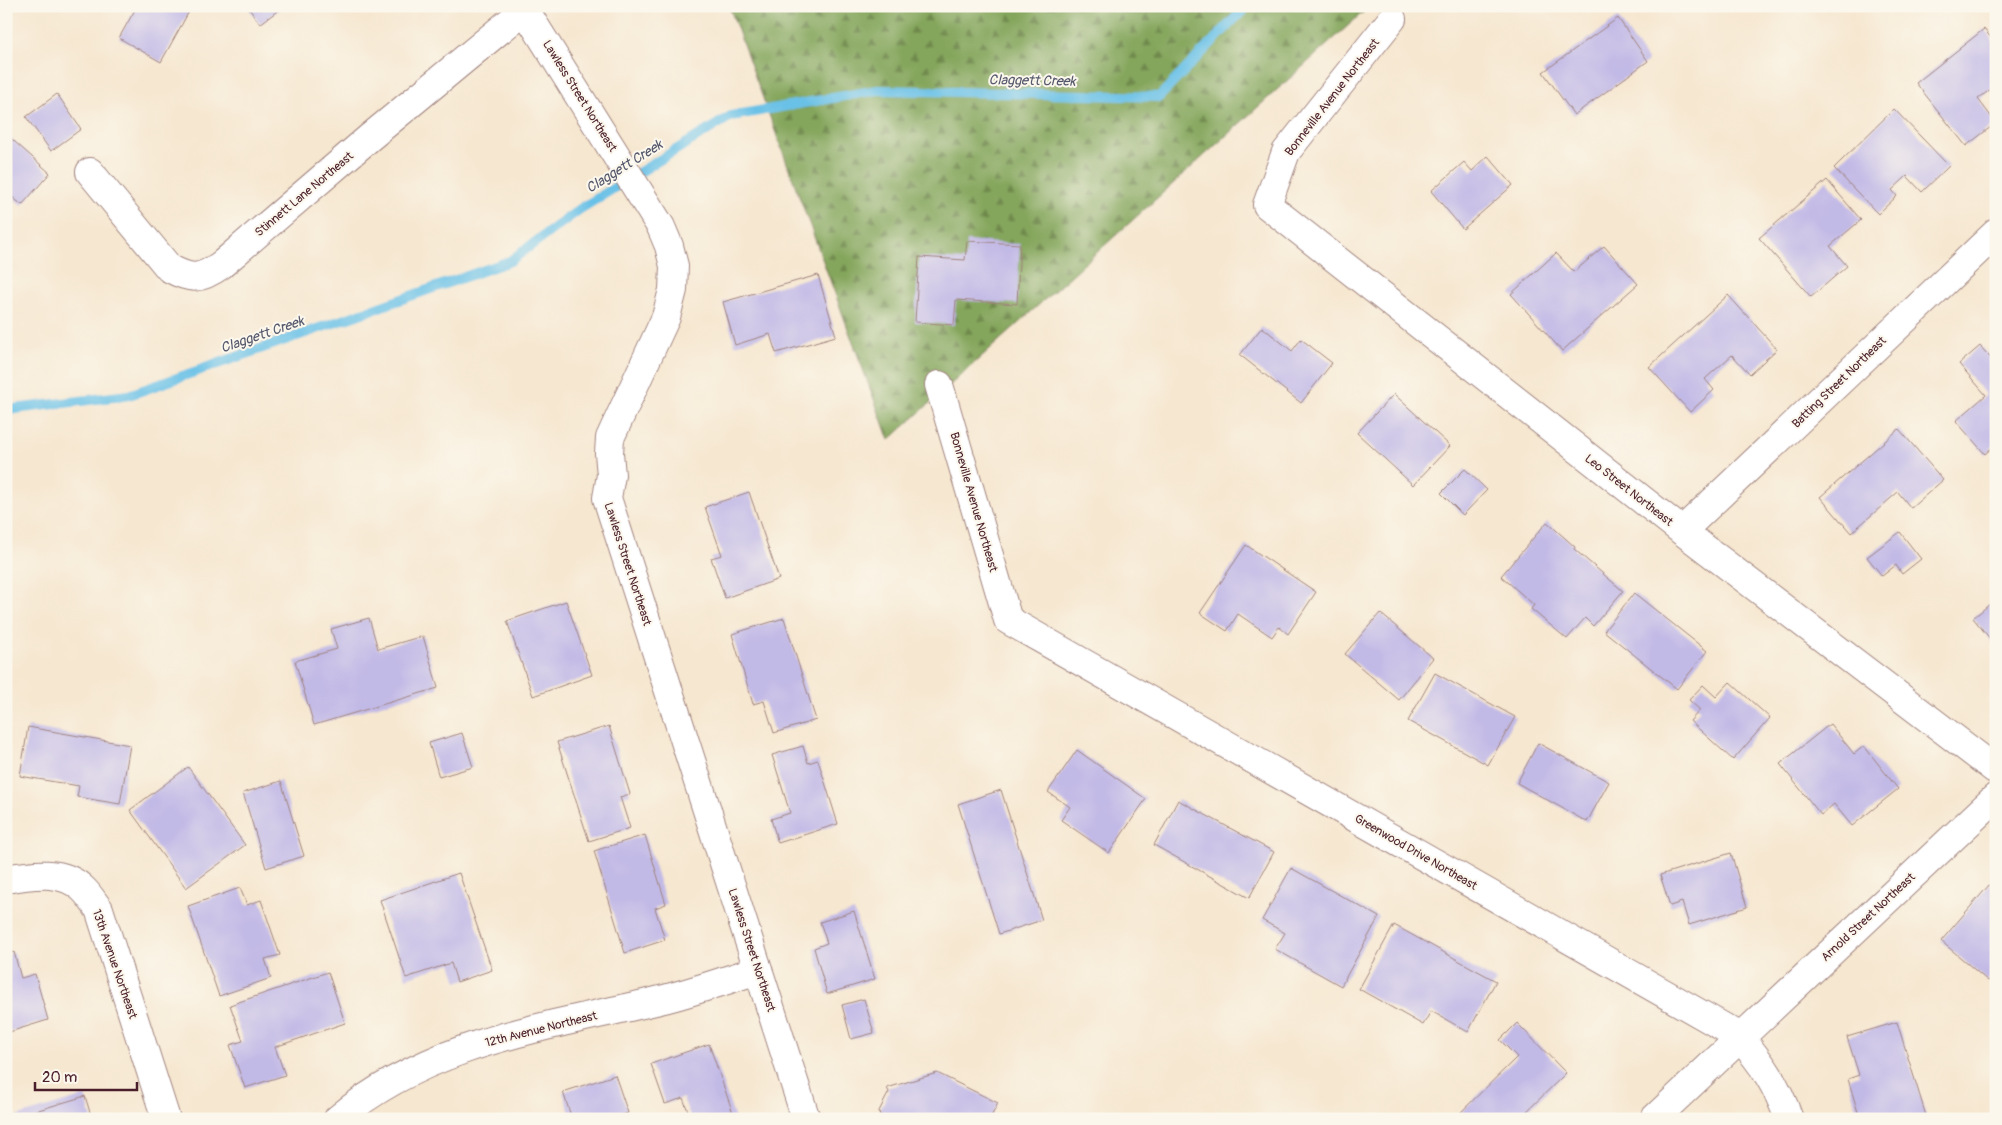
<svg xmlns="http://www.w3.org/2000/svg" width="2002" height="1125" font-family="Pangolin,sans-serif">
<style>
.forest{fill:url(#forest-firs);stroke:#676244}
.lines{fill:none;stroke-linecap:round;stroke-linejoin:round}
.stream{stroke:#6ac1e7;stroke-width:10}
.building{fill:#c2bae6}
.minor-casing{stroke:#a0837e;stroke-width:30}
.minor{stroke:#fff;stroke-width:28}
.labels{text-anchor:middle;stroke-width:4;stroke-linejoin:round;paint-order:stroke}
.street-label{font-size:12px;fill:#4a1f2b;stroke:#fbf7ec}
.water-label{font-size:14px;font-style:italic;fill:#55586d;stroke:#fbf7ec}
</style>
<defs>
<pattern id="forest-firs" width="22" height="20" patternUnits="userSpaceOnUse" patternTransform="scale(1.25)"><rect width="22" height="20" fill="#84a65c"/><path d="M5 1l3.5 6h-7zM16 11l3.5 6h-7z" fill="#6e874c"/></pattern>
</defs>
<rect width="100%" height="100%" fill="#fbf7ec"/>
<filter id="ink" filterUnits="userSpaceOnUse"><feTurbulence type="fractalNoise" baseFrequency=".02" numOctaves="2"/><feDisplacementMap in="SourceGraphic" scale="10" xChannelSelector="R" yChannelSelector="G"/><feConvolveMatrix kernelMatrix="1 2 1 2 8 2 1 2 1" color-interpolation-filters="sRGB"/></filter>
<filter id="wash" filterUnits="userSpaceOnUse"><feTurbulence type="fractalNoise" baseFrequency=".0096" numOctaves="4" result="noise"/><feDisplacementMap in="SourceGraphic" scale="20" xChannelSelector="R" yChannelSelector="G"/><feGaussianBlur stdDeviation="1.12" result="paint"/><feColorMatrix in="noise" values="0 0 0 0 0 0 0 0 0 0 0 0 0 0 0 0 0 1.4 0 .05"/><feComposite in="paint" operator="in"/></filter>
<g filter="url(#wash)">
<rect width="100%" height="100%" fill="#f6e7d0"/>
<!-- forest -->
<path class="forest" d="M729 6H1370L889 440Z"/>
<g class="lines">
<!-- stream -->
<path class="stream" d="M6 410 129 395 510 261 580 209 731 116 878 90 1159 97 1247 6"/>
</g>
<g id="blocks">
<!-- building -->
<g class="building">
<path d="M137 6H192L161 62 119 38Z"/>
<path d="M247 6H284L260 24Z"/>
<path d="M1618 18 1648 61 1574 115 1543 72Z"/>
<path d="M1984 29 1996 44V85L1978 99 1996 123 1966 146 1916 83Z"/>
<path d="M57 94 81 129 51 151 26 117Z"/>
<path d="M1894 109 1949 166 1922 192 1907 176 1892 190 1897 196 1878 214 1834 168Z"/>
<path d="M6 134 50 173 22 205 6 192Z"/>
<path d="M1488 156 1513 185 1463 229 1431 191 1464 162 1472 171Z"/>
<path d="M1827 180 1861 220 1830 246 1847 266 1811 297 1759 238Z"/>
<path d="M967 241 1020 244 1017 304 956 300 954 325 915 322 919 257 965 260Z"/>
<path d="M1604 246 1638 284 1562 351 1511 294 1556 253 1574 272Z"/>
<path d="M818 275 836 336 776 353 770 334 735 345 723 302Z"/>
<path d="M1728 295 1777 349 1750 374 1732 355 1705 379 1714 390 1690 412 1649 367Z"/>
<path d="M1262 327 1292 351 1301 339 1332 363 1301 403 1240 355Z"/>
<path d="M1980 346 1996 364V444L1985 454 1956 421 1986 395 1959 364Z"/>
<path d="M1394 394 1450 446 1413 485 1357 433Z"/>
<path d="M1899 429 1943 480 1911 508 1898 492 1851 533 1820 497Z"/>
<path d="M1465 469 1487 490 1463 515 1441 493Z"/>
<path d="M749 492 779 579 725 598 711 558 722 555 705 507Z"/>
<path d="M1547 522 1575 547 1574 549 1623 591 1593 626 1585 618 1567 639 1531 609 1534 605 1501 576Z"/>
<path d="M1900 532 1921 559 1902 574 1896 565 1882 576 1867 557Z"/>
<path d="M1246 545 1316 592 1288 634 1279 627 1272 637 1238 614 1227 631 1200 613Z"/>
<path d="M1634 593 1707 651 1677 689 1604 631Z"/>
<path d="M1996 599V646L1973 618Z"/>
<path d="M566 601 592 675 533 696 507 621Z"/>
<path d="M1380 613 1433 658 1399 700 1345 654Z"/>
<path d="M369 618 378 649 423 636 438 688 314 725 295 661 337 649 331 629Z"/>
<path d="M784 618 816 720 774 733 764 701 753 704 732 634Z"/>
<path d="M1435 673 1515 717 1488 765 1408 721Z"/>
<path d="M1730 682 1770 718 1733 760 1690 721 1700 710 1689 700 1703 685 1716 697Z"/>
<path d="M1830 724 1854 754 1864 746 1898 789 1852 826 1834 804 1821 815 1780 764Z"/>
<path d="M609 726 630 794 620 797 630 828 589 841 557 742Z"/>
<path d="M28 727 130 745 120 804 77 797 79 786 20 776Z"/>
<path d="M462 733 473 767 439 777 429 743Z"/>
<path d="M1538 743 1609 782 1587 822 1517 783Z"/>
<path d="M803 746 808 763 818 760 838 824 778 843 771 819 790 813 772 755Z"/>
<path d="M1077 750 1146 799 1109 853 1061 820 1070 807 1048 792Z"/>
<path d="M188 767 245 845 186 888 130 810Z"/>
<path d="M281 781 304 856 266 868 243 793Z"/>
<path d="M1001 790 1042 920 999 934 958 804Z"/>
<path d="M1178 800 1274 852 1249 898 1154 845Z"/>
<path d="M645 835 666 904 655 908 665 940 625 953 594 851Z"/>
<path d="M1731 853 1747 907 1689 925 1682 902 1670 906 1660 875Z"/>
<path d="M1291 868 1379 917 1341 986 1275 949 1285 933 1262 920Z"/>
<path d="M459 873 492 970 457 982 451 963 406 978 380 900Z"/>
<path d="M1996 877V972L1988 981 1941 941Z"/>
<path d="M240 888 247 905 261 900 280 955 265 959 271 978 219 996 188 906Z"/>
<path d="M854 911 875 979 827 994 814 948 827 943 820 922Z"/>
<path d="M1394 925 1496 981 1468 1032 1431 1011 1423 1025 1359 989Z"/>
<path d="M14 952 21 978 35 974 48 1020 6 1033V955Z"/>
<path d="M328 972 345 1023 275 1047 285 1075 245 1088 230 1045 243 1041 230 1005Z"/>
<path d="M864 999 874 1033 851 1039 842 1005Z"/>
<path d="M1897 1022 1927 1119H1860L1848 1079 1859 1075 1847 1037Z"/>
<path d="M1517 1023 1566 1073 1519 1119H1454L1517 1057 1500 1040Z"/>
<path d="M709 1044 735 1119H691L683 1098 665 1104 651 1064Z"/>
<path d="M937 1073 998 1103 990 1119H881L879 1111 889 1092 887 1088Z"/>
<path d="M615 1075 628 1113 612 1119H572L563 1092Z"/>
<path d="M85 1096 92 1119H12V1118Z"/>
</g>
</g>
</g>
<g filter="url(#ink)">
<use href="#blocks" fill-opacity="0" stroke="#a0837e" stroke-width="1"/>
<g class="lines">
<!-- minor casing -->
<g class="minor-casing">
<g id="minor">
<path d="M525 10 661 227 669 246 674 266 673 290 666 317 610 438 609 453 611 475 607 498 806 1119"/>
<path d="M1392 19 1286 152 1267 205 1682 531 1996 770"/>
<path d="M90 172 169 268C191 280 200 280 221 265L369 138 529 6"/>
<path d="M939 385 1008 620 1739 1036C1763 1065 1776 1083 1789 1119"/>
<path d="M1682 531 1996 233"/>
<path d="M6 879C32 874 64 869 84 890 90 896 94 903 99 909L166 1119"/>
<path d="M338 1119C428 1042 548 1027 660 1000 693 992 726 980 758 970"/>
<path d="M1654 1119 1996 797"/>
</g>
</g>
<!-- minor -->
<use href="#minor" class="minor"/>
</g>
</g>
<g class="labels">
<!-- street labels -->
<g class="street-label">
<text transform="translate(580 96) rotate(58)" y="4">Lawless Street Northeast</text>
<text transform="translate(1332 97) rotate(-52)" y="4">Bonneville Avenue Northeast</text>
<text transform="translate(304 194) rotate(-40)" y="4">Stinnett Lane Northeast</text>
<text transform="translate(1839 382) rotate(-44)" y="4">Batting Street Northeast</text>
<text transform="translate(1629 490) rotate(38)" y="4">Leo Street Northeast</text>
<text transform="translate(974 502) rotate(74)" y="4">Bonneville Avenue Northeast</text>
<text transform="translate(628 564) rotate(72)" y="4">Lawless Street Northeast</text>
<text transform="translate(1416 852) rotate(30)" y="4">Greenwood Drive Northeast</text>
<text transform="translate(1868 917) rotate(-43)" y="4">Arnold Street Northeast</text>
<text transform="translate(752 950) rotate(72)" y="4">Lawless Street Northeast</text>
<text transform="translate(115 964) rotate(71)" y="4">13th Avenue Northeast</text>
<text transform="translate(541 1029) rotate(-14)" y="4">12th Avenue Northeast</text>
</g>
<!-- water labels -->
<g class="water-label">
<text transform="translate(1032 80) rotate(1)" y="5">Claggett Creek</text>
<text transform="translate(624 166) rotate(-32)" y="5">Claggett Creek</text>
<text transform="translate(262 334) rotate(-19)" y="5">Claggett Creek</text>
</g>
</g>
<!-- margin -->
<rect width="2002" height="1125" fill="none" stroke="#fbf7ec" stroke-width="25"/>
<!-- scale -->
<path d="M35 1082v8h102v-8" fill="none" stroke="#4a1f2b" stroke-width="2.5"/>
<text x="42" y="1082" font-size="15" fill="#4a1f2b" stroke="#fbf7ec" stroke-width="4" paint-order="stroke">20 m</text>
</svg>
